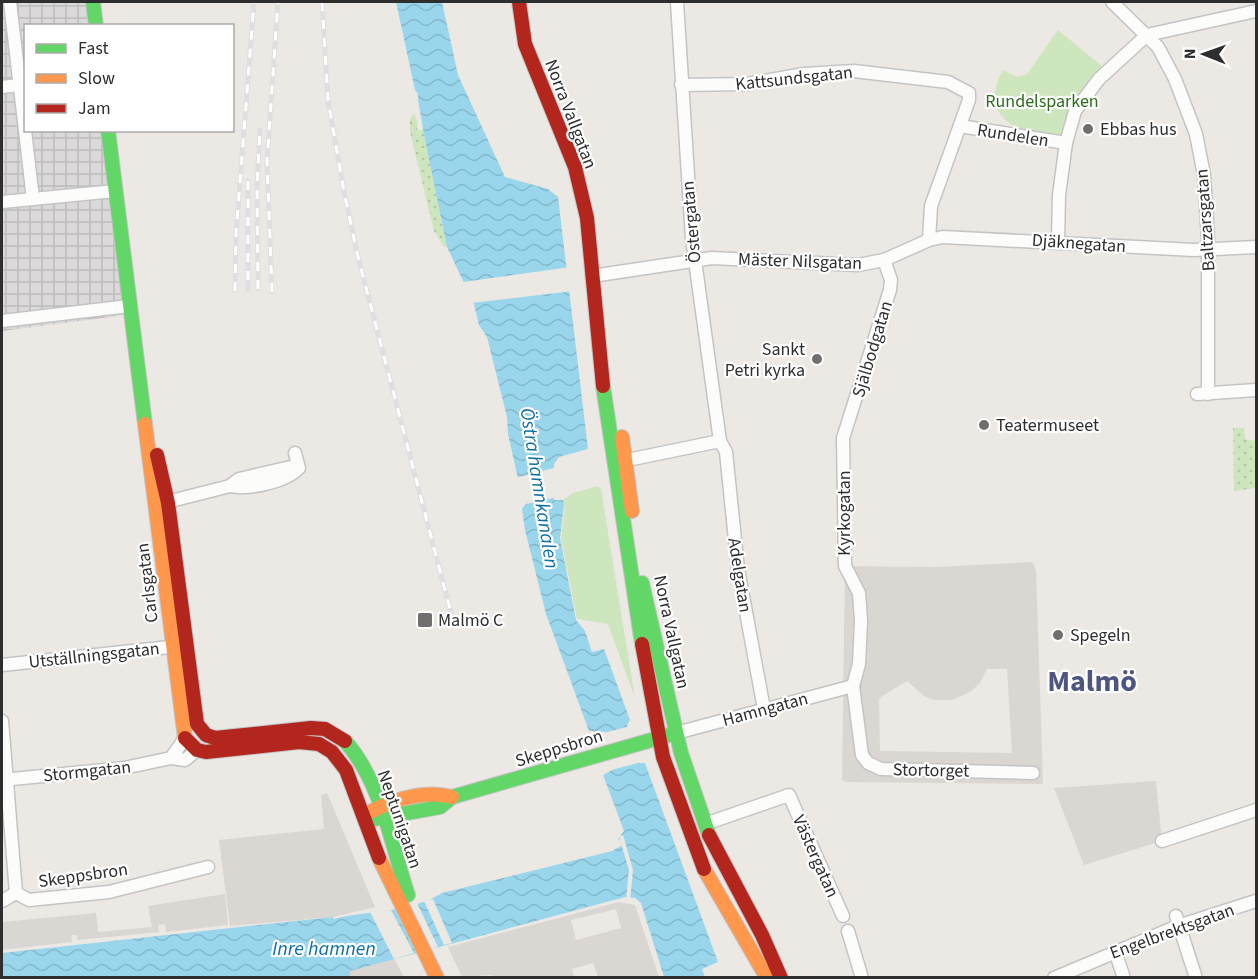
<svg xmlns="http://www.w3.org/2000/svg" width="1258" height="979" font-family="'Source Sans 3',sans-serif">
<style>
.industrial{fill:url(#industrial-grid)}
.grass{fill:url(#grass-dots)}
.park{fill:#cee6be}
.plaza{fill:#dad6d2;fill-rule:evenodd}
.water{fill:url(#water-waves)}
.pier{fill:#ece8e4}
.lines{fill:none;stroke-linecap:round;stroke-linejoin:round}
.street-casing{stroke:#c5c4c5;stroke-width:15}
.fast-casing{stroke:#c5c4c5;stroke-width:16}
.slow-casing{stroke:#c5c4c5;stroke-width:16}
.jam-casing{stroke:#c5c4c5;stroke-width:16}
.street{stroke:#fcfcfb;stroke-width:12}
.fast{stroke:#63d668;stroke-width:14}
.slow{stroke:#ff974d;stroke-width:14}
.jam{stroke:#b3261e;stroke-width:14}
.rail-casing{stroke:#dfdfe1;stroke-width:5}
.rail{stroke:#fff;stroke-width:3;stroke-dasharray:9;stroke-linecap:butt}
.poi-dot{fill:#706f6e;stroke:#fff;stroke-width:2}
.labels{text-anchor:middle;stroke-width:4.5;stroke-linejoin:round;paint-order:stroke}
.street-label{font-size:18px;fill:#2e2e2e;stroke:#fff}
.park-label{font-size:18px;fill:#2c6e1b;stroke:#fff}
.poi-label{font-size:18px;fill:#2e2e2e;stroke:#fff;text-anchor:start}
.water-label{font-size:20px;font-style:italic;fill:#0d6fa3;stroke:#fff}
.town-label{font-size:30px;font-weight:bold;fill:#4d5680;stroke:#fff}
</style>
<defs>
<pattern id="industrial-grid" width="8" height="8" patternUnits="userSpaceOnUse" patternTransform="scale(1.5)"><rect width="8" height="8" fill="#dcd9db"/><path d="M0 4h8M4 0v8" fill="none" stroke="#bdbbbc"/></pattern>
<pattern id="grass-dots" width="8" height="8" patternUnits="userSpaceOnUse" patternTransform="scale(1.5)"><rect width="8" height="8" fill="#cee6be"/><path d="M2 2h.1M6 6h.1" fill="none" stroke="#b1c6a4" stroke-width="1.8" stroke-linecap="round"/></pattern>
<pattern id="water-waves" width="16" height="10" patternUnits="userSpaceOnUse" patternTransform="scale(1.5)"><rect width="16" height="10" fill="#99d6ec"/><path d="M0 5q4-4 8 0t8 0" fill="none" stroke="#84b8cb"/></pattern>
</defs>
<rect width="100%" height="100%" fill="#ece8e4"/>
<!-- industrial -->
<path class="industrial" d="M2 2H94L97 25 26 26V130L107 131 126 315 2 331Z"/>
<!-- grass -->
<g class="grass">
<path d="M414 113 418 124 417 130H423L447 247H444L434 231 410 132V119Z"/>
<path d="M1233 428H1244L1245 439 1256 441V488L1234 491Z"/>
</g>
<!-- park -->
<g class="park">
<path d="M1058 30 1103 67 1066 135C1051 133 1032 134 1019 128 991 117 990 92 1003 70L1017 77 1027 74Z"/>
<path d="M598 486 601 489 635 698 608 624 577 619 561 539 565 506 563 500 573 493Z"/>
</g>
<!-- plaza -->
<g class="plaza">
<path d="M1032 562 1036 570 1043 784 846 782 842 780 845 566 937 567ZM987 669H1007L1012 753 880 751 879 698 907 681 924 696 934 700H952L970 692 980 683Z"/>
<path d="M1156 781 1162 841 1084 865 1054 788Z"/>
<path d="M327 793 375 907 333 917 230 926 219 840 324 829 321 795Z"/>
<path d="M225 894 228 925 166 932 165 924 158 925 159 932 78 940 77 935H71L72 942 2 950V922L96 913 98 932 152 927 148 906Z"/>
<path d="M619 902 635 905 659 977H598L593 963 572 969 574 977 493 978 491 975 462 977 448 947ZM616 909 621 928 576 940 571 920Z"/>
<path d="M394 959 404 977H350L349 971Z"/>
</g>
<!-- water -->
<path class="water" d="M396 2H442L458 75 505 177 548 189 558 197 588 449 559 457 554 464V500H563L564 505 560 538 576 620 585 631 592 652 604 649 630 720 627 725 638 763H645L718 962 702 969 705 977H664L641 903 635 898 625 897 350 971V977H2V953L333 917V919C369 910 410 913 442 893L612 851 624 844 618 839 624 831 603 775 614 769 605 732 589 731 546 614 525 530 517 474 508 434 507 417 487 337 479 325 474 304 447 247 423 130C422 117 418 107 418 94L415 90Z"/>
<!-- pier -->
<g class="pier">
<path d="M570 267 573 291 471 303 463 282Z"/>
<path d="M557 467V497L526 504 520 511 515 478Z"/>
<path d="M630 726 642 762 603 772 611 768 603 734H600Z"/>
<path d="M623 835 633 870 630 901 626 900 629 870 619 837Z"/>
<path d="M433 899 452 943 444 945 424 901Z"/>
<path d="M417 903 438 947 417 953 396 909Z"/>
<path d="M391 910 414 953 394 959 370 912Z"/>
</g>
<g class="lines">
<!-- street casing -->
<g class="street-casing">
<g id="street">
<path d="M10 2 33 199"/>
<path d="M677 2 692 239 720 441 726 452 738 569 764 709"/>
<path d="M1112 2 1158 47 1175 79 1196 134 1204 175 1208 239V394"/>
<path d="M681 85 747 84 804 74 854 71 948 82 969 93V100L931 206 929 240"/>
<path d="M2 87 20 85"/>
<path d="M960 126 1066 143"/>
<path d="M2 202 115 191"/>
<path d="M1058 241 1059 195 1066 143 1075 111 1099 79 1147 35 1256 11"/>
<path d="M884 260 891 280 890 290 843 438 845 566 859 593 861 621 859 664 853 686 862 755 868 763 881 769 1033 773"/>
<path d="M592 276 712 258 858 265 884 260 929 240 943 237 1194 250 1256 247"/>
<path d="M2 321 129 306"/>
<path d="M1197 394 1256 390"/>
<path d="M618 462 720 441"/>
<path d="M230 486 239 479 295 466"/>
<path d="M163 503 230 486C249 490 286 482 299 468L295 453"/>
<path d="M2 665 179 646"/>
<path d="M2 721 16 893"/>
<path d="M676 733 853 686"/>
<path d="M185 738 171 758 185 760 197 750"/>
<path d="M2 780 124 768 171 758"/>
<path d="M705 824 789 795 843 916"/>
<path d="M1162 841 1256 810"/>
<path d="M16 893 29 900 109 892 208 867"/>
<path d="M2 901 16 893"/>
<path d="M1176 916 1196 978"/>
<path d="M848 931 862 978"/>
<path d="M1115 951 1124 978"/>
<path d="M1054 978 1178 926 1256 901"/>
</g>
</g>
<!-- fast casing -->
<g class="fast-casing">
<g id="fast">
<path d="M93 2 96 26"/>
<path d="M108 130 145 424"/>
<path d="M603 386 642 644"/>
<path d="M642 583 681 753 709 835"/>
<path d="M345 741C382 783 391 844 408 895"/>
<path d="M374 819 440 807 452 797 669 735"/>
</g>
</g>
<!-- slow casing -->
<g class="slow-casing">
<g id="slow">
<path d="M145 424 185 738"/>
<path d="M622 437 632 511"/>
<path d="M372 811C396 799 425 790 452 797"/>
<path d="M379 858 437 978"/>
<path d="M704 869 767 978"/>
</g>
</g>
<!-- jam casing -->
<g class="jam-casing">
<g id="jam">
<path d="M519 2 525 44 575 167 587 218 603 386"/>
<path d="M157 455 168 503 197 724 206 735 215 738 311 728 325 729 345 741"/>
<path d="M642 644 663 757 704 869"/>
<path d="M185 738 197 750 206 752 299 742 319 744 332 752 346 770 379 858"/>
<path d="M709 835 762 935 781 978"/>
</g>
</g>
<!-- street -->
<use href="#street" class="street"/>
<!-- fast -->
<use href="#fast" class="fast"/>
<!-- slow -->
<use href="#slow" class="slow"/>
<!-- jam -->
<use href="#jam" class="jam"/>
<!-- rail casing -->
<g class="rail-casing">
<g id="rail">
<path d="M322 2 328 100 344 192 358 257 451 613"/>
<path d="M248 181V289"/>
<path d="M258 289 257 186 260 130"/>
<path d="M235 291 236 234 254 2"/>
<path d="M272 292 267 161 278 2"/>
</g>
</g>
<!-- rail -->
<use href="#rail" class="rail"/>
</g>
<!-- markers -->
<g class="poi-dot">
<circle cx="1088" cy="129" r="6"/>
<circle cx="817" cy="359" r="6"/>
<circle cx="984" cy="425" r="6"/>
<rect x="417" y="612" width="16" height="16" rx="3"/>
<circle cx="1058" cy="635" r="6"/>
</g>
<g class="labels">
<!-- street labels -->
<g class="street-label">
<text transform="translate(794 78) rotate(-6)" y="6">Kattsundsgatan</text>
<text transform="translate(571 114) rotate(69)" y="6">Norra Vallgatan</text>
<text transform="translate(1013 135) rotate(9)" y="6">Rundelen</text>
<text transform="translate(1205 220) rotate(-94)" y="6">Baltzarsgatan</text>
<text transform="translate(691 222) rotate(-95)" y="6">Östergatan</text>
<text transform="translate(1079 243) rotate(4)" y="6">Djäknegatan</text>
<text transform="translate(800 261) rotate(2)" y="6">Mäster Nilsgatan</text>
<text transform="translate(872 349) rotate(-73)" y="6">Själbodgatan</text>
<text transform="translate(844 513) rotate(-90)" y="6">Kyrkogatan</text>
<text transform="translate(740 575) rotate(81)" y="6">Adelgatan</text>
<text transform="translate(147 583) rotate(-97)" y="6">Carlsgatan</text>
<text transform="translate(672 632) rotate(78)" y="6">Norra Vallgatan</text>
<text transform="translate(94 655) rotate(-6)" y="6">Utställningsgatan</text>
<text transform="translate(765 709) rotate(-15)" y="6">Hamngatan</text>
<text transform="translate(559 748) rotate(-17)" y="6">Skeppsbron</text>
<text transform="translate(931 770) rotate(1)" y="6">Stortorget</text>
<text transform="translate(87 771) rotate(-6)" y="6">Stormgatan</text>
<text transform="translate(400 819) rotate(71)" y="6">Neptunigatan</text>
<text transform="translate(816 856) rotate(66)" y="6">Västergatan</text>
<text transform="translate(83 875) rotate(-8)" y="6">Skeppsbron</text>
<text transform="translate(1172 931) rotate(-20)" y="6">Engelbrektsgatan</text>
</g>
<!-- park labels -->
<g class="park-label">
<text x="1042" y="107">Rundelsparken</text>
</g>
<!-- poi labels -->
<g class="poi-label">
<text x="1100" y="135">Ebbas hus</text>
<text x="805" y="355" text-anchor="end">Sankt<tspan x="805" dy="21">Petri kyrka</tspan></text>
<text x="996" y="431">Teatermuseet</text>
<text x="438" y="626">Malmö C</text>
<text x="1070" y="641">Spegeln</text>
</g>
<!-- water labels -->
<g class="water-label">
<text transform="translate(540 488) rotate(81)" y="7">Östra hamnkanalen</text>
<text x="324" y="955">Inre hamnen</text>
</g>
<!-- town labels -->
<g class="town-label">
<text x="1092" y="691">Malmö</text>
</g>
</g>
<!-- border -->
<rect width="1258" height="979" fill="none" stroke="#2e2e2e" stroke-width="6"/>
<!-- legend -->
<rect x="24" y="24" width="210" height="108" fill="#ffffff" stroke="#ababab" stroke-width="1.5"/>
<rect x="36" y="44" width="30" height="9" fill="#63d668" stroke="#ababab" stroke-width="1.5"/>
<text x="78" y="54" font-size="18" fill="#2e2e2e">Fast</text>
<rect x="36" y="74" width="30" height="9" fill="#ff974d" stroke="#ababab" stroke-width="1.5"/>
<text x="78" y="84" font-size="18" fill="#2e2e2e">Slow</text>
<rect x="36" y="104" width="30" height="9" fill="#b3261e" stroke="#ababab" stroke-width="1.5"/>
<text x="78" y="114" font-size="18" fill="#2e2e2e">Jam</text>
<!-- north arrow -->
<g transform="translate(1204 54) rotate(271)" stroke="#ffffff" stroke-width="4.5" paint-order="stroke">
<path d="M0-4.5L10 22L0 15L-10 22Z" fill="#2e2e2e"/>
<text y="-9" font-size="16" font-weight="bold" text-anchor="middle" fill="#2e2e2e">N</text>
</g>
</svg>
